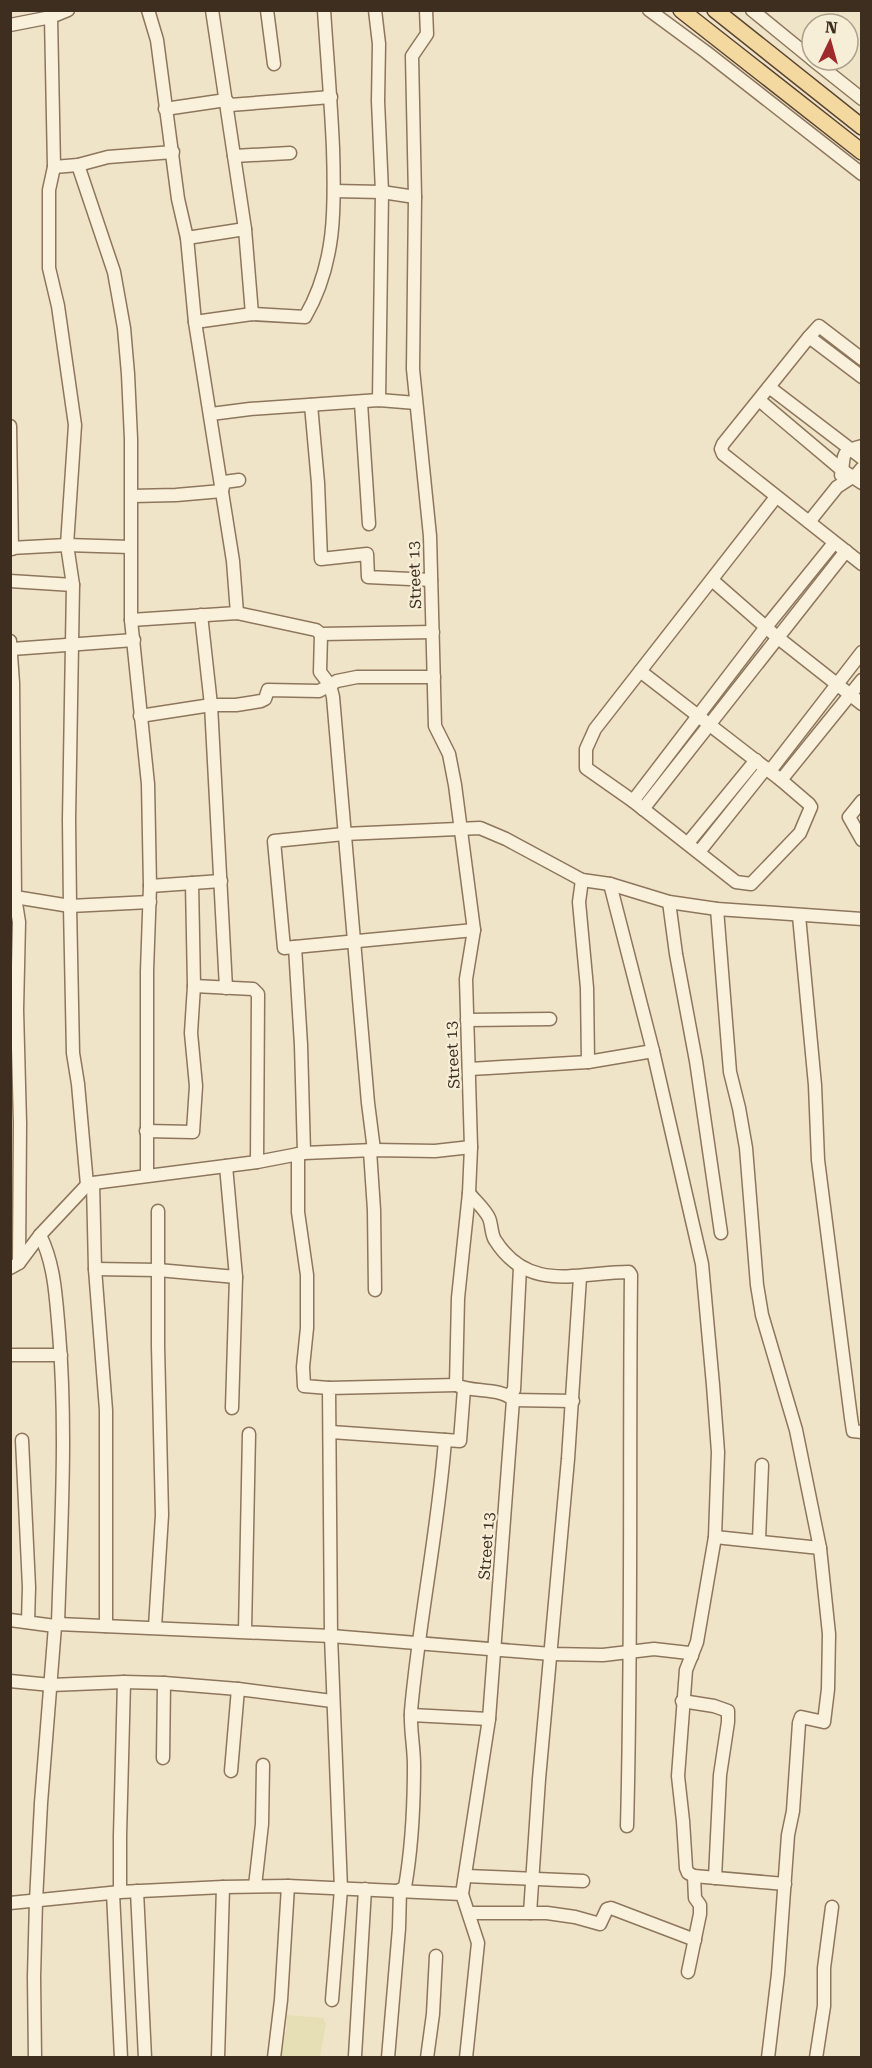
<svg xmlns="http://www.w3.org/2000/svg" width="872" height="2068" font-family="'Roboto Serif',serif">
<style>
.farmland{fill:#e6deb5}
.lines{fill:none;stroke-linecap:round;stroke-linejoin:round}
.minor-casing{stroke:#8d765c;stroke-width:15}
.major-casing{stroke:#5b4430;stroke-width:18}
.minor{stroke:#faf1dc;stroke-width:12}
.major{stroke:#f3d9a0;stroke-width:15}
.labels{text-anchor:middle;stroke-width:4.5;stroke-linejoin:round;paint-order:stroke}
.street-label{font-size:16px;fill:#3d2e20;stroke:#f7eed8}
</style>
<rect width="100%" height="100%" fill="#f0e4c8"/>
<!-- farmland -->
<path class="farmland" d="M287 2015 323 2018 326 2024 320 2057 279 2058 287 2029Z"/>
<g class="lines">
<!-- minor casing -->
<g class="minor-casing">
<g id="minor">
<path d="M148 10 157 40 178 199 187 238 195 322 233 561 237 613"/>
<path d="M212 10 245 229 252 314"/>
<path d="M267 10 274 64"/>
<path d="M375 10 379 44 378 101 382 192 379 400"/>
<path d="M426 10 427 34 412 56 415 197 413 369 430 536 435 726 449 754 455 785 474 930 466 979 471 1147 469 1193 458 1298 456 1385C472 1393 501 1387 513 1400L489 1719 462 1894 478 1943 466 2058"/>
<path d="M649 10 706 52 862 174"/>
<path d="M752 10 812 59"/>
<path d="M51 17 54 167 49 190V268L58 306 75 425 67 545 73 585 69 820 70 906 73 1053 78 1084 87 1185"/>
<path d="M10 25 51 17 68 10"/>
<path d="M813 60 862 99"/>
<path d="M165 109 226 100 230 105 331 97"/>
<path d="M234 156 290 153"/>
<path d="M78 165 114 272 124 328 128 374 131 439V620L148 784 150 886 147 971V1175"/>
<path d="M54 167 78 165 108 157 173 152"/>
<path d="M334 191 382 192 415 197"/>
<path d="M187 238 245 229"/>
<path d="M195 322 252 314 305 317C336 264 335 207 333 148 331 102 327 56 324 10"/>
<path d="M809 337 862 377"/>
<path d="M862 359 819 326 809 337 723 444 721 449 723 454 862 564"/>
<path d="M769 387 862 458"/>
<path d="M759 400 842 470 862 483"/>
<path d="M361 403 369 524"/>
<path d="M311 405 318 483 321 559 367 554 368 577 431 580"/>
<path d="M211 414 250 409 379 400 416 403"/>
<path d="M10 426 12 549"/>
<path d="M841 475C846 457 837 452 862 446"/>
<path d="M132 496 176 495 222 491 224 482 239 480"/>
<path d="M809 522 837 487 857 474 862 468"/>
<path d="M10 548 67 545 130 547"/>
<path d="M712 580 777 637 862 704"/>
<path d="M10 581 73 585"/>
<path d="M201 615 211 705 226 988"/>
<path d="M131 620 237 613 316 630 321 634 433 632"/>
<path d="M321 634 320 672 330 685 333 697 368 1103 374 1150"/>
<path d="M10 641 13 683 15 897 19 922 17 1010 20 1123 19 1263"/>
<path d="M12 649 134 640"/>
<path d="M640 671 781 780 809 804 811 807 800 833 751 884 736 882 633 801 586 768V749L595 729 776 497"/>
<path d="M140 716 211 705H236L261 701 265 699 268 690 319 691 337 681 357 677H434"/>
<path d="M770 771 862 652"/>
<path d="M781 780 862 680"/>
<path d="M633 801 766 627 834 543"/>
<path d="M862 801 849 817 862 840"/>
<path d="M643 809 846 551"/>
<path d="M688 843 756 760"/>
<path d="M699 852 766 768"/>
<path d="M582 880 579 902 587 988 588 1062"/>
<path d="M610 884 653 1051 702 1264 713 1385 718 1452 715 1537 697 1642 686 1670 678 1776 683 1821 686 1868 688 1873 694 1876 785 1884"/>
<path d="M150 886 221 881"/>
<path d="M15 897 70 906 150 902"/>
<path d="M669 902 676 954 696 1061 721 1233"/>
<path d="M717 909 730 1072 739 1108 746 1148 757 1285 762 1315 796 1430 820 1548 829 1634 828 1689 824 1722 801 1717 799 1723 793 1811 788 1835 778 1974 768 2058"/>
<path d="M799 916 815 1085 818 1160 851 1418 853 1431 862 1432"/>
<path d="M474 930 284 948 274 841 344 834 480 828 506 839 582 880 610 884 669 902 717 909 862 919"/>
<path d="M295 947 301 1045 304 1153"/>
<path d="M194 986 253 989 258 994 257 1162"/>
<path d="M467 1020 550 1019"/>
<path d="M470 1069 588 1062 653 1051"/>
<path d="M146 1131 193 1132 196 1086 191 1033 194 986 192 883"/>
<path d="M370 1151 374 1210 375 1290"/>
<path d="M298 1154V1212L307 1275V1328L303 1367 304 1386 329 1388"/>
<path d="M226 1166 236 1277 232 1408"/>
<path d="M93 1183 95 1269 106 1410V1626"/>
<path d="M469 1193C475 1201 485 1209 489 1218 492 1225 491 1234 495 1240 529 1294 579 1272 629 1272L631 1275C629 1458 632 1642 627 1826"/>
<path d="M40 1235C55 1265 56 1299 59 1333 67 1430 61 1527 58 1624"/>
<path d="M10 1268 19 1263 40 1235 87 1185 93 1183 257 1162 304 1153 374 1150 435 1151 471 1147"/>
<path d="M95 1269 158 1270 236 1277"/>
<path d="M11 1355H61"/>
<path d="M509 1395 514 1390 520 1267"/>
<path d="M513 1400 573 1401"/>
<path d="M331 1432 460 1441 464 1389"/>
<path d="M22 1440 29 1587 28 1622"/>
<path d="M715 1537 820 1548"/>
<path d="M759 1540 762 1465"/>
<path d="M10 1620 55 1626 58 1624 331 1636 551 1654 603 1655 654 1649 689 1653 692 1656"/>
<path d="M155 1627 162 1515 158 1346V1211"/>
<path d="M245 1631 249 1434"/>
<path d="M10 1681 51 1685 124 1682 164 1683 238 1689 332 1701"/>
<path d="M682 1701 714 1706 728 1711V1722L720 1775 715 1878"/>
<path d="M411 1715 489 1719"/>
<path d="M163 1758 164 1683"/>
<path d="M231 1771 238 1689"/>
<path d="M466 1876 583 1881"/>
<path d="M255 1886 262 1824 263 1765"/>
<path d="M137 1891 145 2058"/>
<path d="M120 1892V1836L124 1682"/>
<path d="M113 1893 121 2058"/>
<path d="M10 1903 120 1892 223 1887 288 1886 462 1894"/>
<path d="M469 1913H547L575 1917 600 1924 607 1909 611 1908 695 1940"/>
<path d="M530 1913 539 1779 568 1459 580 1277"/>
<path d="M688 1972 700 1914V1905L695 1898 694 1876"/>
<path d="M332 2000 341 1889 331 1636 329 1388 456 1385"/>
<path d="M355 2056 365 1889"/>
<path d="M35 2058 34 1977 36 1901 41 1803 55 1626"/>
<path d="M218 2058 223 1887"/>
<path d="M274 2058 281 2000 288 1886"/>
<path d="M388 2058 399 1928 400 1890 405 1887C412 1847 414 1806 414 1765 414 1747 410 1729 411 1711 419 1620 438 1531 445 1440"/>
<path d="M427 2058 433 2014 436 1956"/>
<path d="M816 2058 824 2006V1968L832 1907"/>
</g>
</g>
<!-- major casing -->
<g class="major-casing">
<g id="major">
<path d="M681 10 862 152"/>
<path d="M715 10 862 127"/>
</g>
</g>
<!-- minor -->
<use href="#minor" class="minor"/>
<!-- major -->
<use href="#major" class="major"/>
</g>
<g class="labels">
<!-- street labels -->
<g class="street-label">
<text transform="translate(414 575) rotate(-92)" y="6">Street 13</text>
<text transform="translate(452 1055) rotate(-93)" y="6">Street 13</text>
<text transform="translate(486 1546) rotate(-86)" y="6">Street 13</text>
</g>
</g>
<!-- border -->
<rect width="872" height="2068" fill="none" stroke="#3d2e20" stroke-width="24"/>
<!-- north arrow -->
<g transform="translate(830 42) rotate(5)"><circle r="28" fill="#f7eed8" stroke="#ada18e" stroke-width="1.5"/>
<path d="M0-4.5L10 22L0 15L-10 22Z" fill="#9e2a2b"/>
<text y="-9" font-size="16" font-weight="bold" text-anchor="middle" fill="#3d2e20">N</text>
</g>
</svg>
